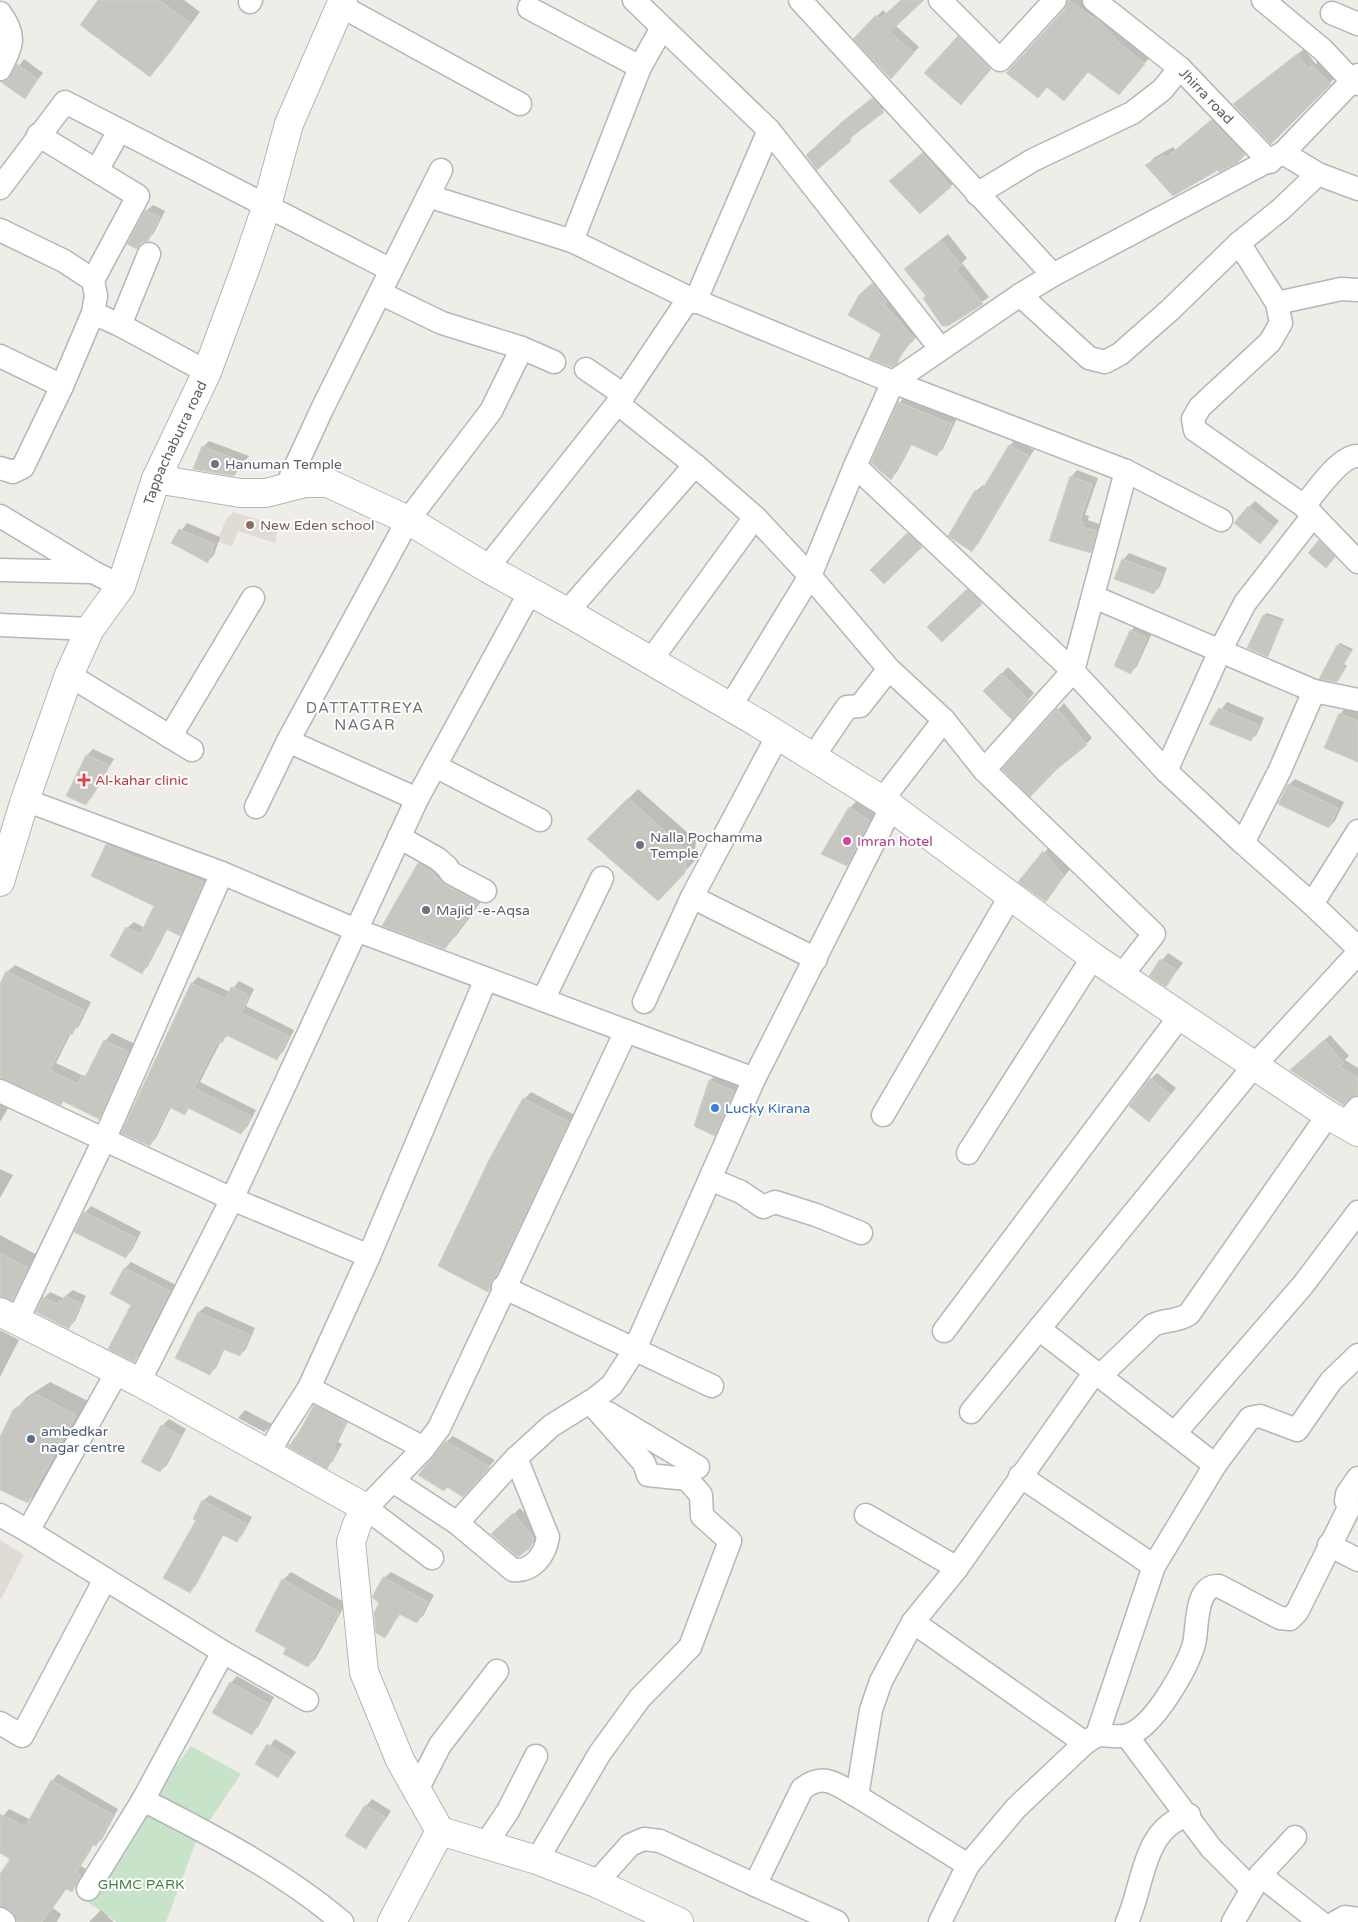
<svg xmlns="http://www.w3.org/2000/svg" width="1358" height="1922" font-family="'Varela Round',sans-serif">
<style>
.education{fill:#dedcd5}
.green{fill:#c7e3c9}
.shadow{fill:#0003}
.building{fill:#c7c7c1;stroke:#d3d0c6}
.lines{fill:none;stroke-linecap:round;stroke-linejoin:round}
.street-casing{stroke:#b4b6ba;stroke-width:25}
.secondary-casing{stroke:#b3b5b9;stroke-width:30}
.street{stroke:#fff;stroke-width:22}
.secondary{stroke:#fff;stroke-width:28}
.worship-dot{fill:#6b7280;stroke:#fff;stroke-width:2}
.education-dot{fill:#8d6e63;stroke:#fff;stroke-width:2}
.health-dot{fill:#e0444e;stroke:#fff;stroke-width:2}
.hotel-dot{fill:#d1479c;stroke:#fff;stroke-width:2}
.shop-dot{fill:#3f7fe0;stroke:#fff;stroke-width:2}
.service-dot{fill:#5c6f8a;stroke:#fff;stroke-width:2}
.labels{text-anchor:middle;stroke-width:4;stroke-linejoin:round;paint-order:stroke}
.street-label{font-size:14px;fill:#5e6165;stroke:#fff}
.worship-label{font-size:14px;fill:#5b616d;stroke:#fff;text-anchor:start}
.education-label{font-size:14px;fill:#785e54;stroke:#fff;text-anchor:start}
.health-label{font-size:14px;fill:#be3a42;stroke:#fff;text-anchor:start}
.hotel-label{font-size:14px;fill:#b23c85;stroke:#fff;text-anchor:start}
.shop-label{font-size:14px;fill:#366cbe;stroke:#fff;text-anchor:start}
.service-label{font-size:14px;fill:#4e5e75;stroke:#fff;text-anchor:start}
.park-label{font-size:14px;fill:#418249;stroke:#fff}
.neighbourhood-label{font-size:15px;letter-spacing:1px;fill:#707377;stroke:#fff}
</style>
<rect width="100%" height="100%" fill="#efede7"/>
<!-- education -->
<g class="education">
<path d="M233 512 278 526 275 543 238 531 232 547 217 541 226 520Z"/>
<path d="M0 1540 24 1555 1 1599 0 1598Z"/>
</g>
<!-- green -->
<path class="green" d="M191 1746 241 1774 197 1839 166 1922H117L86 1901 144 1809Z"/>
<!-- shadow -->
<g class="shadow">
<path d="M100 0H184L200 12 161 64 150 75Z"/>
<path d="M902 0H922L895 25 919 47 897 71 855 39 883 10 887 14Z"/>
<path d="M1069 0H1085L1150 57 1125 87 1088 71 1047 86Z"/>
<path d="M965 31 996 62 967 97 925 73Z"/>
<path d="M1304 49 1316 64 1319 60 1336 77 1271 143 1234 104Z"/>
<path d="M24 59 43 73 24 97 3 82 12 75Z"/>
<path d="M879 93 889 104 855 133 850 140 813 149Z"/>
<path d="M1221 112 1252 145 1236 162 1218 169 1147 165 1155 157 1173 147 1176 150Z"/>
<path d="M929 147 956 180 950 187 897 174Z"/>
<path d="M153 205 165 211 154 233 147 240 146 211Z"/>
<path d="M948 234 967 258 962 263 989 297 948 325 927 296 912 263Z"/>
<path d="M879 278 921 332 910 343 896 363 883 334 860 296Z"/>
<path d="M906 396 957 418 943 449 936 455 912 444 897 472 891 478 899 403Z"/>
<path d="M1016 439 1034 450 978 544 971 551 976 491 983 485 986 487 1010 445Z"/>
<path d="M209 441 249 456 234 475 203 447Z"/>
<path d="M1077 470 1098 478 1085 515 1089 516 1088 520 1102 525 1097 545 1090 551 1051 540 1071 477Z"/>
<path d="M1255 501 1279 521 1260 543 1249 507Z"/>
<path d="M187 523 220 537 214 555 208 561 173 542Z"/>
<path d="M914 528 927 540 884 583 872 570Z"/>
<path d="M1326 535 1340 550 1332 560 1320 541Z"/>
<path d="M1129 553 1167 568 1160 586 1154 593 1123 560Z"/>
<path d="M974 584 987 597 942 640 929 627Z"/>
<path d="M1267 613 1284 619 1267 655 1264 615Z"/>
<path d="M1137 624 1153 631 1137 666 1131 672V631Z"/>
<path d="M1340 643 1353 649 1344 664 1347 666 1337 681 1338 646Z"/>
<path d="M1008 667 1034 693 1018 712 985 691Z"/>
<path d="M1227 702 1264 718 1257 734 1251 740 1211 723Z"/>
<path d="M1064 703 1092 738 1086 744 1004 769Z"/>
<path d="M1349 704 1358 708V761L1340 714Z"/>
<path d="M93 749 114 759 92 797 86 803 87 755Z"/>
<path d="M1295 779 1344 802 1335 821 1329 827 1289 785Z"/>
<path d="M638 789 696 840 694 862 657 899 588 839Z"/>
<path d="M859 798 879 811 856 855 847 864 850 808Z"/>
<path d="M113 838 209 876 186 928 180 934 168 928 148 966 142 972 127 928 134 922 145 928 156 905 107 845Z"/>
<path d="M1050 846 1070 869 1046 901 1020 882Z"/>
<path d="M432 850 490 889 457 935 444 948 383 925 419 863Z"/>
<path d="M1168 953 1183 963 1166 985 1150 975Z"/>
<path d="M15 965 91 1002 79 1026 71 1033 56 1063 84 1076 90 1071 105 1041 112 1033 135 1044 106 1110 99 1118 0 1073V988L7 972Z"/>
<path d="M198 977 230 992 239 981 254 989 246 1006 294 1030 283 1052 276 1058 229 1035 221 1041 200 1082 256 1110 247 1127 241 1133 190 1108 184 1113 171 1107 156 1138 149 1145 123 1132 192 983Z"/>
<path d="M1330 1035 1349 1056 1345 1060 1358 1068V1095L1298 1064Z"/>
<path d="M1157 1073 1176 1088 1155 1114 1151 1079Z"/>
<path d="M717 1074 740 1085 721 1128 714 1134 696 1125 710 1080Z"/>
<path d="M531 1092 575 1115 503 1267 498 1273 495 1284 488 1291 524 1099Z"/>
<path d="M0 1098 11 1103 0 1122Z"/>
<path d="M0 1169 13 1175 0 1198Z"/>
<path d="M91 1206 141 1232 132 1250 126 1256 85 1213Z"/>
<path d="M0 1235 39 1256 24 1288 12 1299 0 1296Z"/>
<path d="M131 1262 176 1285 140 1354 134 1361 132 1304 125 1268Z"/>
<path d="M73 1290 86 1296 75 1321 68 1328 44 1298 50 1292 63 1298Z"/>
<path d="M206 1306 255 1328 246 1349 240 1355 225 1348 216 1368 209 1374 177 1357 199 1312Z"/>
<path d="M0 1330 19 1340 0 1377Z"/>
<path d="M50 1382 88 1401 41 1489 28 1502 0 1489V1440L14 1411 27 1397Z"/>
<path d="M321 1400 351 1415 338 1442 342 1444 333 1461 327 1467 289 1446Z"/>
<path d="M245 1410 272 1424 271 1426 264 1432 238 1418Z"/>
<path d="M169 1419 186 1429 167 1465 160 1471 143 1462 162 1426Z"/>
<path d="M453 1436 495 1460 469 1489 446 1442Z"/>
<path d="M210 1495 252 1517 243 1534 237 1541 224 1534 196 1585 190 1592 198 1520 203 1501Z"/>
<path d="M520 1508 539 1528 536 1540 529 1547 493 1534Z"/>
<path d="M291 1572 346 1603 316 1658 308 1666 283 1580Z"/>
<path d="M391 1572 434 1595 423 1616 416 1622 401 1613 385 1637 381 1602 374 1597 384 1578Z"/>
<path d="M237 1676 274 1697 258 1727 251 1733 231 1683Z"/>
<path d="M275 1739 296 1752 278 1777 257 1764Z"/>
<path d="M58 1774 118 1809 102 1839 96 1845 94 1844 81 1866 86 1869 78 1884 71 1890 67 1888 53 1908 61 1914 57 1922H18L17 1916 8 1907 0 1906V1877L12 1858 0 1852V1820L9 1809 31 1820 52 1781Z"/>
<path d="M372 1799 391 1811 366 1848V1806Z"/>
<path d="M101 1910 114 1922H89Z"/>
</g>
<!-- building -->
<g class="building">
<path d="M98 0H159L190 23 150 77 80 25Z"/>
<path d="M901 0H924L890 32 914 53 891 79 853 39 876 15 880 19Z"/>
<path d="M1068 0 1100 22 1118 42 1145 64 1119 95 1088 72 1064 101 1047 87 1038 98 1006 73 1065 9Z"/>
<path d="M958 36 991 69 961 105 924 73Z"/>
<path d="M1297 54 1309 69 1312 65 1331 84 1271 144 1233 104Z"/>
<path d="M17 64 38 79 25 99 1 82 8 80Z"/>
<path d="M872 98 884 112 849 139 851 141 817 170 806 155 842 122Z"/>
<path d="M1211 120 1245 155 1237 163 1219 172 1218 170 1173 196 1145 165 1164 155 1167 157Z"/>
<path d="M923 153 951 187 920 214 889 181Z"/>
<path d="M145 210 160 217 148 241 141 243 137 249 127 244Z"/>
<path d="M941 240 961 265 956 269 983 304 948 326H942L923 298 926 296 904 269Z"/>
<path d="M872 283 887 302 884 304 915 339 904 349 897 364 891 367 869 358 881 334 848 315 859 295Z"/>
<path d="M898 402 952 424 937 456 910 444 891 480 871 463Z"/>
<path d="M1009 445 1029 456 972 552 948 536 975 490 980 493Z"/>
<path d="M202 446 243 462 234 476 193 469Z"/>
<path d="M1070 476 1092 484 1080 521 1083 522 1082 527 1097 531 1091 553 1049 541Z"/>
<path d="M1248 506 1274 527 1260 544 1234 523Z"/>
<path d="M179 529 214 544 208 563 171 543Z"/>
<path d="M907 533 922 547 884 584 870 570Z"/>
<path d="M1319 540 1335 557 1326 568 1308 553Z"/>
<path d="M1122 559 1162 574 1154 594 1114 579Z"/>
<path d="M967 589 982 604 942 642 927 627Z"/>
<path d="M1263 615 1282 622 1268 657 1247 648Z"/>
<path d="M1130 630 1147 638 1131 674 1114 666Z"/>
<path d="M1337 645 1351 652 1342 667 1345 669 1337 682 1319 679Z"/>
<path d="M1001 673 1029 700 1012 720 983 691Z"/>
<path d="M1057 708 1087 745 1057 769 1030 797 1002 769Z"/>
<path d="M1219 708 1259 725 1251 741 1209 724Z"/>
<path d="M1339 713 1358 721V762L1324 748Z"/>
<path d="M86 755 109 765 86 805 66 796Z"/>
<path d="M1288 784 1338 808 1329 828 1278 804Z"/>
<path d="M628 798 686 850 685 873 658 901 587 839Z"/>
<path d="M849 807 870 821 847 866 821 854Z"/>
<path d="M106 844 134 857 151 863V861L204 882 180 936 166 929 142 974 110 956 126 927 140 934 154 906 91 876Z"/>
<path d="M1043 851 1064 876 1046 902 1018 882Z"/>
<path d="M418 863 430 870 445 885 478 902 445 949 382 926Z"/>
<path d="M1160 959 1177 970 1166 987 1149 976Z"/>
<path d="M6 971 84 1010 72 1035 68 1033 50 1070 78 1084 81 1077 84 1079 104 1040 129 1052 99 1119 63 1101 61 1105 0 1078V984Z"/>
<path d="M191 983 226 999 231 987 249 995 241 1013 289 1036 277 1060 226 1035 222 1043 218 1041 194 1088 251 1116 241 1134 188 1108 185 1115 169 1107 150 1146 121 1133Z"/>
<path d="M1324 1040 1344 1063 1340 1067 1358 1078V1095L1353 1096 1343 1105 1290 1070Z"/>
<path d="M1150 1078 1170 1094 1149 1122 1129 1106Z"/>
<path d="M709 1080 734 1091 715 1136 694 1126Z"/>
<path d="M523 1098 569 1122 496 1276 491 1282 488 1292 438 1266 490 1158Z"/>
<path d="M84 1212 136 1238 126 1258 74 1232Z"/>
<path d="M0 1253 28 1268 12 1301 0 1297Z"/>
<path d="M124 1268 170 1291 134 1362 108 1349 131 1305 110 1294Z"/>
<path d="M65 1296 81 1303 69 1329 36 1312 43 1297 57 1304 59 1301 62 1302Z"/>
<path d="M198 1312 250 1335 240 1356 223 1349 210 1375 175 1358Z"/>
<path d="M36 1394 76 1415 28 1503 0 1490V1437L13 1410Z"/>
<path d="M314 1405 346 1422 333 1449 337 1451 327 1469 288 1447 289 1444 292 1445Z"/>
<path d="M161 1425 181 1436 160 1472 141 1462Z"/>
<path d="M446 1441 490 1467 463 1497 447 1487 444 1491 418 1475Z"/>
<path d="M202 1500 247 1524 237 1542 223 1535 190 1593 163 1578 196 1520 193 1519Z"/>
<path d="M513 1513 534 1538 530 1548 518 1557 491 1534Z"/>
<path d="M383 1577 428 1602 417 1623 399 1614 385 1638 376 1633 374 1613 379 1603 372 1597Z"/>
<path d="M282 1579 339 1612 308 1667 283 1654 286 1648 255 1631Z"/>
<path d="M230 1682 269 1704 252 1735 212 1713Z"/>
<path d="M267 1744 290 1758 278 1778 255 1764Z"/>
<path d="M51 1780 113 1815 96 1846 92 1844 76 1873 81 1875 72 1892 66 1889 42 1922H17L12 1912 0 1906V1874L10 1859 0 1853V1814L25 1827Z"/>
<path d="M365 1805 385 1817 366 1849 345 1836Z"/>
</g>
<g class="lines">
<!-- street casing -->
<g class="street-casing">
<g id="street">
<path d="M634 0 769 130 940 348"/>
<path d="M940 0 1000 60 1055 0"/>
<path id="s1" d="M1094 0 1180 68 1270 162"/>
<path d="M1263 0 1323 50 1352 81 1358 84"/>
<path d="M250 2 251 0"/>
<path d="M341 6 520 104"/>
<path d="M529 8 640 67"/>
<path d="M0 13C17 36 12 45 0 69"/>
<path d="M1332 13 1358 24"/>
<path d="M662 28 640 67 572 241 689 298"/>
<path d="M38 135 138 196 93 280"/>
<path d="M1283 153 1358 75"/>
<path d="M97 170 119 131"/>
<path d="M0 188 65 102 391 270"/>
<path d="M977 194 1033 160 1132 113 1162 90 1180 68"/>
<path d="M428 196 572 241"/>
<path d="M0 230 64 261 93 280 96 296 93 313 62 386 23 467 13 472 0 468"/>
<path d="M1239 243 1277 303 1281 323 1270 342 1200 407 1193 419 1195 430 1304 506 1358 562"/>
<path d="M1053 275 1283 153 1318 174 1358 189"/>
<path d="M380 293 442 323 522 348 554 362"/>
<path d="M1020 295 1089 358 1105 362 1120 354 1170 310 1239 243 1280 210 1318 174"/>
<path d="M695 302 769 130"/>
<path d="M1277 303 1341 289 1358 290"/>
<path d="M93 313 120 325 207 372"/>
<path d="M120 325 149 254"/>
<path d="M0 356 62 386"/>
<path d="M586 369 624 395"/>
<path d="M617 403 695 465 755 517 810 576 889 669 944 720 984 770 1154 934 1122 975"/>
<path d="M855 466 1073 671 984 770"/>
<path d="M1126 471 1073 671 1166 771 1243 843 1280 770 1314 691 1358 700"/>
<path d="M286 487 323 407 441 170"/>
<path d="M1304 506C1315 493 1340 455 1358 456"/>
<path d="M0 516 93 572 121 586"/>
<path d="M487 568 624 395 689 298 893 382 1126 471 1221 520"/>
<path d="M0 570 91 572"/>
<path d="M1094 597 1314 691"/>
<path d="M567 612 695 465"/>
<path d="M0 625 90 629"/>
<path d="M651 660 755 517"/>
<path d="M69 675 192 750"/>
<path d="M730 707 810 576 855 466 893 382 1020 295 1053 275 800 0"/>
<path d="M170 737 253 598"/>
<path d="M288 741 417 799"/>
<path d="M813 757 847 707 860 706 889 669"/>
<path d="M435 766 540 820"/>
<path d="M1166 771 1220 651 1245 603 1312 517"/>
<path d="M25 800 222 873 356 930 626 1031"/>
<path d="M882 800 944 720"/>
<path d="M256 807 288 741 408 520 491 411 522 348"/>
<path d="M399 837 438 859 447 867 451 873 485 891"/>
<path d="M1243 843 1312 904 1358 831"/>
<path d="M692 897 816 959"/>
<path d="M1312 904 1358 948"/>
<path d="M543 1000 602 878"/>
<path d="M644 1002 692 897 778 735"/>
<path d="M0 1091 232 1199 369 1256"/>
<path d="M883 1115 1011 895"/>
<path d="M1345 1123 1358 1108"/>
<path d="M968 1153 1093 957"/>
<path d="M710 1179 741 1192 763 1207 775 1202 816 1215 861 1233"/>
<path d="M503 1287 712 1386"/>
<path d="M17 1321 104 1140 222 873"/>
<path d="M1039 1329 1215 1465"/>
<path d="M944 1331 1180 1016"/>
<path d="M1100 1376 1153 1325C1166 1319 1177 1322 1189 1314L1328 1115"/>
<path d="M139 1382 232 1199 417 799 530 592"/>
<path d="M309 1388 424 1448 439 1428 626 1031 754 1079 891 808"/>
<path d="M971 1412 1254 1066 1358 953"/>
<path d="M608 1413 698 1467"/>
<path d="M1175 1433 1303 1285 1358 1212"/>
<path d="M424 1448 366 1508 432 1558"/>
<path d="M268 1455 280 1433 309 1388 369 1256 486 979"/>
<path d="M1020 1476 1154 1566"/>
<path d="M393 1481 457 1523 516 1458 551 1426 596 1398 612 1385 634 1351 754 1079"/>
<path d="M0 1515 28 1531 223 1652 143 1800 88 1889"/>
<path d="M866 1515 957 1568"/>
<path d="M457 1523 513 1570C533 1572 545 1555 548 1537L516 1458"/>
<path d="M28 1531 117 1372"/>
<path d="M1329 1545 1358 1560"/>
<path d="M913 1622 1085 1743"/>
<path d="M223 1652 307 1700"/>
<path d="M0 1723 22 1736 105 1579"/>
<path d="M1097 1735C1106 1735 1120 1738 1128 1735 1154 1727 1187 1668 1194 1644 1198 1630 1194 1584 1219 1586L1280 1618 1290 1619 1297 1612 1350 1506 1346 1501 1347 1494 1358 1478"/>
<path d="M1127 1736 1211 1848 1252 1889 1260 1875 1295 1837"/>
<path d="M417 1790 440 1745 497 1671"/>
<path d="M143 1800C212 1835 283 1872 342 1922"/>
<path d="M485 1845 508 1811 536 1756"/>
<path d="M537 1860 600 1753 640 1698 690 1647 730 1541 702 1516 701 1495 687 1479 648 1475 644 1463 590 1402"/>
<path d="M968 1865 857 1796 871 1710 881 1681 913 1622 957 1568 1095 1372"/>
<path d="M1260 1875 1320 1922"/>
<path d="M596 1883 630 1845 644 1839 660 1841 755 1885 802 1789C824 1772 836 1784 857 1796"/>
<path d="M755 1885 837 1922"/>
<path d="M0 1919 4 1922"/>
<path d="M940 1922 968 1865 1016 1808 1085 1743 1097 1735 1154 1566 1215 1465 1250 1418 1260 1416 1297 1430 1331 1381 1358 1355"/>
<path d="M1127 1922C1144 1885 1142 1828 1189 1815"/>
<path d="M1233 1922 1252 1889"/>
<path d="M1336 1922 1345 1917 1358 1919"/>
</g>
</g>
<!-- secondary casing -->
<g class="secondary-casing">
<g id="secondary">
<path d="M156 479 240 493H266L305 483H328L408 520 487 568 567 612 758 723 882 800 1093 957 1328 1115 1358 1132"/>
<path id="s2" d="M0 882 25 800 69 675 90 629 121 586 156 479 207 372 247 264 267 205 289 124 343 0"/>
<path d="M0 1312 139 1382 366 1508 357 1524 351 1542 364 1672 400 1760 440 1831 392 1922"/>
<path d="M440 1831 537 1860 596 1883 679 1922"/>
</g>
</g>
<!-- street -->
<use href="#street" class="street"/>
<!-- secondary -->
<use href="#secondary" class="secondary"/>
</g>
<!-- markers -->
<g class="worship-dot">
<circle cx="215" cy="464" r="5"/>
<circle cx="640" cy="845" r="5"/>
<circle cx="426" cy="910" r="5"/>
</g>
<circle class="education-dot" cx="250" cy="525" r="5"/>
<path class="health-dot" d="M81.5 772.5h5v5h5v5h-5v5h-5v-5h-5v-5h5z"/>
<circle class="hotel-dot" cx="847" cy="841" r="5"/>
<circle class="shop-dot" cx="715" cy="1108" r="5"/>
<circle class="service-dot" cx="31" cy="1439" r="5"/>
<g class="labels">
<!-- street labels -->
<g class="street-label">
<text dy="5" stroke="none"><textPath href="#s1" startOffset="148">Jhirra road</textPath></text>
<text dy="5" stroke="none"><textPath href="#s2" startOffset="475">Tappachabutra road</textPath></text>
</g>
<!-- worship labels -->
<g class="worship-label">
<text x="225" y="469">Hanuman Temple</text>
<text x="650" y="842">Nalla Pochamma<tspan x="650" dy="16">Temple</tspan></text>
<text x="436" y="915">Majid -e-Aqsa</text>
</g>
<!-- education labels -->
<g class="education-label">
<text x="260" y="530">New Eden school</text>
</g>
<!-- health labels -->
<g class="health-label">
<text x="95" y="785">Al-kahar clinic</text>
</g>
<!-- hotel labels -->
<g class="hotel-label">
<text x="857" y="846">Imran hotel</text>
</g>
<!-- shop labels -->
<g class="shop-label">
<text x="725" y="1113">Lucky Kirana</text>
</g>
<!-- service labels -->
<g class="service-label">
<text x="41" y="1436">ambedkar<tspan x="41" dy="16">nagar centre</tspan></text>
</g>
<!-- park labels -->
<g class="park-label">
<text x="141" y="1889">GHMC PARK</text>
</g>
<!-- neighbourhood labels -->
<g class="neighbourhood-label">
<text x="365" y="713">DATTATTREYA<tspan x="365" dy="17">NAGAR</tspan></text>
</g>
</g>
</svg>
